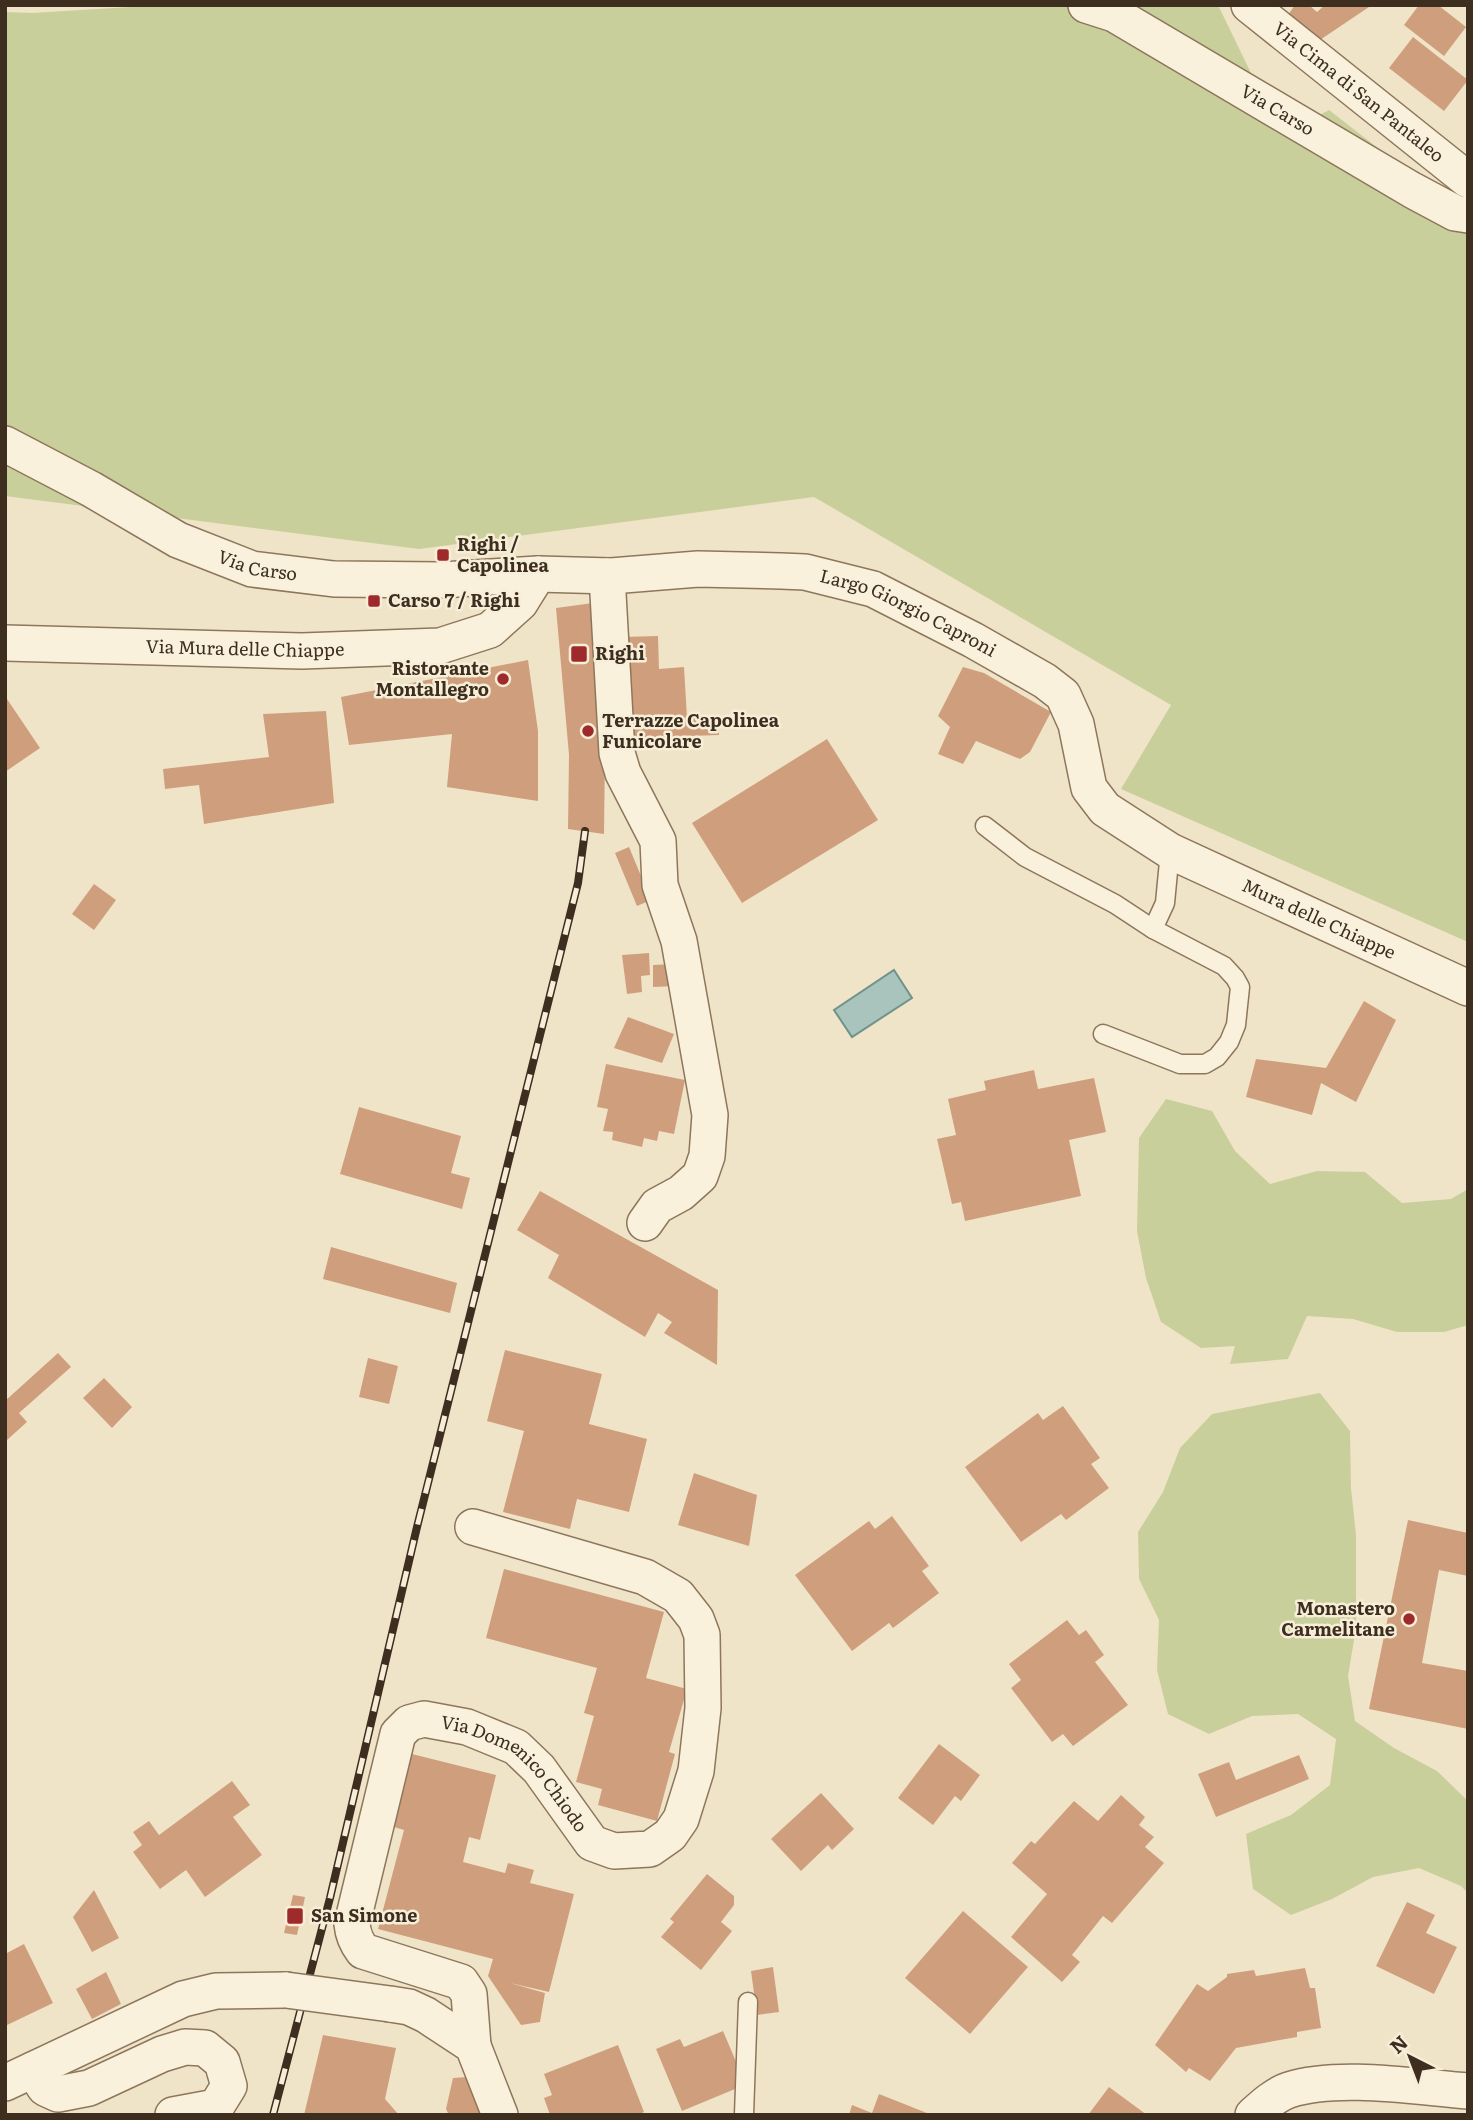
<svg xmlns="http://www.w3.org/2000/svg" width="1473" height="2120" font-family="Literata,serif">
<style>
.green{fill:#c9cf9b}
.water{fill:#a9c4bc;stroke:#6f938a;stroke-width:2}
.building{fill:#cf9f7d}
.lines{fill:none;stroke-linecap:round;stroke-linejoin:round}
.lane-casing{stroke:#8d765c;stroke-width:21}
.street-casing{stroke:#8d765c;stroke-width:38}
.lane{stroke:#faf1dc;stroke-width:18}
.street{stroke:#faf1dc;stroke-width:35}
.rail-casing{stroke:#3d2e20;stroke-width:8}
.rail{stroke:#f7eed8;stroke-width:5;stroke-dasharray:16;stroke-linecap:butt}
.street-bridge-casing{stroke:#8d765c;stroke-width:38;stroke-linecap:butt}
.street-bridge{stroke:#faf1dc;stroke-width:35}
.poi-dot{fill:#9e2a2b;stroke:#f7eed8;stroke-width:2.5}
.labels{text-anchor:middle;stroke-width:5;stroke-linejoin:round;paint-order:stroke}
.street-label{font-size:18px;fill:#3d2e20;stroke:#f7eed8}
.poi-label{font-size:18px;font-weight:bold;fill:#3d2e20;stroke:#f7eed8;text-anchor:start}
</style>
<rect width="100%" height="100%" fill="#f0e4c8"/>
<!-- green -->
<g class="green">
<path d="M163 5H1218L1251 73 1310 120 1329 110 1468 218V942L1121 789 1171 705 814 497 419 549 5 496V12L32 13Z"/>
<path d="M1166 1099 1212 1111 1235 1151 1270 1184 1317 1171 1365 1172 1402 1203 1451 1199 1468 1189V1325L1444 1332H1397L1353 1319 1307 1316 1288 1359 1230 1364 1235 1346 1201 1348 1161 1322 1146 1278 1137 1231 1139 1138Z"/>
<path d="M1320 1393 1350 1431 1351 1488 1356 1535V1628L1348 1676 1355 1721 1394 1748 1437 1771 1468 1801V1893L1461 1886 1419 1868 1373 1877 1332 1899 1291 1915 1253 1889 1246 1834 1291 1815 1330 1785 1336 1739 1298 1714 1252 1716 1209 1734 1168 1714 1157 1670 1159 1620 1139 1579 1138 1532 1163 1492 1180 1448 1212 1414Z"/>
</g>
<!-- water -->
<path class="water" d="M894 970 912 998 852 1037 834 1010Z"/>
<!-- building -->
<g class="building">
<path d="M1295 5H1309L1317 12 1325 5 1369 7 1311 46 1283 22Z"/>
<path d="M1419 5H1438L1466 27 1444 56 1404 25Z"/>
<path d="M1413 37 1468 80 1444 111 1389 68Z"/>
<path d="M593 603 605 751 604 834 568 829 569 755 556 608Z"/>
<path d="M658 636 659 669 684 667 687 718 718 716 719 735 689 736 690 745 628 749 622 637Z"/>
<path d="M528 660 538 731V801L447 787 452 734 349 745 341 697Z"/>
<path d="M963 667 984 673 1051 712 1030 752 1020 759 976 741 963 764 938 754 950 727 938 716Z"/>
<path d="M5 696 40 748 5 772Z"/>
<path d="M326 711 334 803 204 824 199 785 165 789 163 769 269 757 263 714Z"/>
<path d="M827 739 878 820 742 903 692 823Z"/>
<path d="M629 847 651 900 637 906 615 853Z"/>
<path d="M94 884 116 900 94 930 72 914Z"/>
<path d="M649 953 650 975 641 976 642 992 627 994 622 955Z"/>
<path d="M673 964 677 986 653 987V965Z"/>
<path d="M1364 1001 1396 1020 1356 1102 1321 1083 1312 1115 1246 1097 1256 1059 1326 1068Z"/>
<path d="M628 1017 674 1034 662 1063 614 1048Z"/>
<path d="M606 1064 685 1080 674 1134 659 1131 657 1141 644 1138 642 1147 612 1140 613 1132 603 1131 608 1109 597 1107Z"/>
<path d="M1034 1070 1038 1089 1094 1078 1106 1132 1069 1140 1081 1196 965 1221 961 1202 952 1204 937 1139 956 1135 948 1099 986 1090 984 1081Z"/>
<path d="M359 1107 461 1136 451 1173 470 1178 462 1209 340 1174Z"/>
<path d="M540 1191 718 1290 717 1365 664 1333 672 1322 658 1313 645 1337 548 1278 559 1255 517 1230Z"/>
<path d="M331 1247 457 1283 450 1313 323 1279Z"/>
<path d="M505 1350 602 1374 589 1424 647 1439 629 1512 577 1499 570 1529 503 1512 524 1431 487 1421Z"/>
<path d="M58 1353 71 1367 19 1413 27 1422 7 1440 5 1401Z"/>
<path d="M368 1358 398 1366 389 1404 359 1397Z"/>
<path d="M104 1378 132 1407 112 1428 83 1398Z"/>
<path d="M1063 1406 1100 1458 1091 1464 1109 1488 1066 1520 1061 1514 1021 1542 965 1467 1038 1413 1043 1420Z"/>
<path d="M694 1473 757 1495 749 1546 678 1525Z"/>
<path d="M892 1516 929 1566 922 1571 939 1593 893 1628 889 1623 852 1651 795 1575 869 1521 875 1529Z"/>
<path d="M1408 1520 1468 1533V1576L1439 1570 1422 1663 1468 1671V1729L1369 1709Z"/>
<path d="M504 1569 664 1612 646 1678 687 1689 669 1752 675 1754 657 1821 598 1805 602 1789 576 1782 594 1716 584 1713 597 1668 486 1638Z"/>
<path d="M1067 1620 1079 1635 1086 1630 1104 1655 1095 1662 1128 1705 1073 1746 1063 1734 1052 1742 1011 1688 1021 1680 1009 1664Z"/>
<path d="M939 1744 980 1775 961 1801 955 1796 933 1825 898 1798Z"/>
<path d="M412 1754 496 1775 480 1840 469 1837 463 1862 505 1873 508 1863 534 1870 530 1883 574 1894 549 1992 510 1983 545 1993 540 2022 521 2025 488 1976 493 1959 378 1929 404 1830 394 1827Z"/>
<path d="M1299 1755 1309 1779 1216 1817 1198 1774 1229 1762 1236 1780Z"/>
<path d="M232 1781 250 1805 233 1817 262 1855 205 1897 186 1870 160 1889 133 1852 142 1845 133 1832 149 1821 159 1835Z"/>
<path d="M821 1793 854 1829 832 1850 828 1845 801 1871 771 1839Z"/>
<path d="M1121 1795 1145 1817 1139 1825 1154 1837 1145 1847 1164 1863 1112 1923 1103 1916 1072 1955 1080 1962 1062 1982 1011 1937 1047 1894 1012 1863 1031 1841 1035 1844 1074 1801 1098 1821Z"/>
<path d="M707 1874 734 1896V1905L721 1922 732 1931 701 1970 661 1937 674 1922 670 1919Z"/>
<path d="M94 1890 119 1938 92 1952 73 1917Z"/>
<path d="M293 1895 305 1897 297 1935 284 1933Z"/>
<path d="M1407 1902 1435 1915 1426 1933 1457 1947 1434 1994 1376 1966Z"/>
<path d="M963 1911 1028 1967 970 2034 905 1978Z"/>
<path d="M24 1944 53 2003 5 2026V1954Z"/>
<path d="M773 1967 779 2012 757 2015 751 1971Z"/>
<path d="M1305 1968 1310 1988H1315L1321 2028 1297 2032V2037L1236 2048 1210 2081 1189 2068 1186 2072 1155 2045 1197 1984 1208 1991 1227 1977V1974L1254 1970 1256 1976Z"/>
<path d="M106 1972 121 2004 92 2019 76 1989Z"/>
<path d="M723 2031 737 2064 735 2089 682 2111 656 2049 680 2039 684 2047Z"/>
<path d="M323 2035 396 2048 385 2099 399 2115H304Z"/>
<path d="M618 2045 644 2112 638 2115H550L544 2098 552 2095 544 2074Z"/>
<path d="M468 2077 483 2115H449L446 2109 453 2078Z"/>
<path d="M1109 2087 1147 2115H1088Z"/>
<path d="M879 2094 932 2115H849L852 2105 872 2113Z"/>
</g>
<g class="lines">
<!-- lane casing -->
<g class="lane-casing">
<g id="lane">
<path d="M985 826 1025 857 1115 904 1153 929 1224 966 1235 978 1240 987 1236 1025 1229 1042 1217 1057 1205 1064H1180L1103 1034"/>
<path d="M1153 929 1165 903 1170 851"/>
<path d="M744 2115 748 2002"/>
</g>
</g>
<!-- street casing -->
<g class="street-casing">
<g id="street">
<path id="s1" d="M1086 5 1114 14 1412 190 1455 213 1468 215"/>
<path id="s2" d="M1249 5 1468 180"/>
<path id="s3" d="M5 444 91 489 178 540 252 569 334 579 442 580 538 574 611 576 698 569 781 571 805 572 873 589 973 640 1045 681 1063 695 1076 724 1089 788 1105 809 1170 851 1468 988"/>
<path d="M607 576 617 753 623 773 658 841 660 885 679 941 710 1115 707 1156 700 1176 681 1193 657 1206 645 1223"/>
<path id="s4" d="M5 643 302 651 440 646 490 630 520 603 538 574"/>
<path d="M390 2004 409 2007 426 2015 473 2046 500 2115"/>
<path id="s5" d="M473 2046 469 1994 461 1982 363 1951C356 1942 353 1935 352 1924L398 1734 409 1723 424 1719 467 1727 516 1747 539 1769 592 1843 614 1851 650 1849 670 1835 681 1819 696 1771 703 1708 702 1635 696 1619 678 1596 645 1577 473 1527"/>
<path d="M33 2070 45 2088 58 2094 89 2088 162 2054 185 2047 205 2048 222 2062 229 2086 216 2107 173 2115"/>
<path d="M5 2083 183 1999 216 1991 286 1990"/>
<path d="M1253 2115C1263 2106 1276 2094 1289 2090 1338 2074 1416 2087 1468 2091"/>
</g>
</g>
<!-- lane -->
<use href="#lane" class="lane"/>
<!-- street -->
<use href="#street" class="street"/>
<!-- rail casing -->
<g class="rail-casing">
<path id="rail" d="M273 2115 330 1898 417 1527 578 883 585 831"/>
</g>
<!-- rail -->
<use href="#rail" class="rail"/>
<!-- street-bridge casing -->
<g class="street-bridge-casing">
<path id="street-bridge" d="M286 1990 390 2004"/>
</g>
<!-- street-bridge -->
<use href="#street-bridge" class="street-bridge"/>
</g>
<!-- markers -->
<g class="poi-dot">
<rect x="436" y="548" width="14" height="14" rx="3.5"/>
<rect x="367" y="594" width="14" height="14" rx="3.5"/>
<rect x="570" y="645" width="18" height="18" rx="3.5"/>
<circle cx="503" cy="679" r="7"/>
<circle cx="588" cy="731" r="7"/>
<circle cx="1409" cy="1619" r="7"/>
<rect x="286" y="1907" width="18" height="18" rx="3.5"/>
</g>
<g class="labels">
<!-- street labels -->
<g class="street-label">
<text dy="6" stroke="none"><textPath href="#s2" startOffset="140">Via Cima di San Pantaleo</textPath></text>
<text dy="6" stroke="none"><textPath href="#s1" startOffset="219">Via Carso</textPath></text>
<text dy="6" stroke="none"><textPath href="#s3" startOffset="282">Via Carso</textPath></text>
<text dy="6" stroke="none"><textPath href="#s3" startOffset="943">Largo Giorgio Caproni</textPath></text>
<text dy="6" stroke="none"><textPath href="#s4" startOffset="240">Via Mura delle Chiappe</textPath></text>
<text dy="6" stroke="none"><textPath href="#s3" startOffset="1484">Mura delle Chiappe</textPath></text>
<text dy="6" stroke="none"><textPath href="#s5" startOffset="536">Via Domenico Chiodo</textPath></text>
</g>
<!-- poi labels -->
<g class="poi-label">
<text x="457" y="551">Righi /<tspan x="457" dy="21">Capolinea</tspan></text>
<text x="388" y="607">Carso 7 / Righi</text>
<text x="595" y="660">Righi</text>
<text x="489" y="675" text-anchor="end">Ristorante<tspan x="489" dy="21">Montallegro</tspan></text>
<text x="602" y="727">Terrazze Capolinea<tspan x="602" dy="21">Funicolare</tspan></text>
<text x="1395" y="1615" text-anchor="end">Monastero<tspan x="1395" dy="21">Carmelitane</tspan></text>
<text x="311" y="1922">San Simone</text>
</g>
</g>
<!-- border -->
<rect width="1473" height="2120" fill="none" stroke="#3d2e20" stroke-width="14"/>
<!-- north arrow -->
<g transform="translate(1410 2057) rotate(318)" stroke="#f7eed8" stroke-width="5" paint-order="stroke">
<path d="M0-5L12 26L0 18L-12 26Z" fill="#3d2e20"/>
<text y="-10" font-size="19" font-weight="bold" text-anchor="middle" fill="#3d2e20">N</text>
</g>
</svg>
